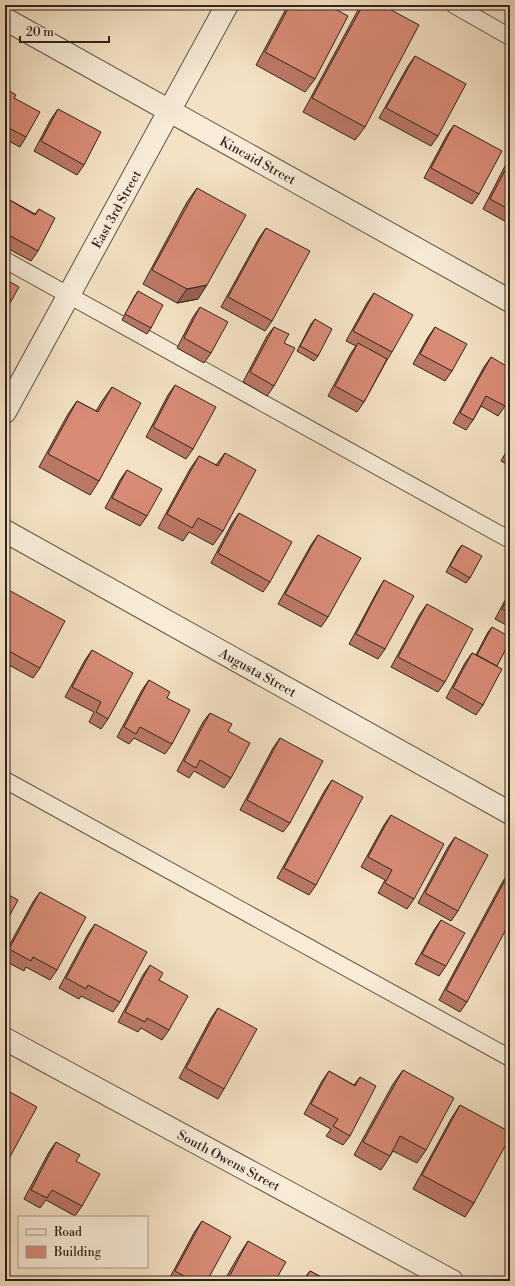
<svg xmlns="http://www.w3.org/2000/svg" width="515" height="1286" font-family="'Libre Bodoni',serif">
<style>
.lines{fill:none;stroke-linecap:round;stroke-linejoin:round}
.service-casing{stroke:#615345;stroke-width:18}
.minor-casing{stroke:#615345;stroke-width:24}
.tertiary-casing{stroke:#615345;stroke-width:24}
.service{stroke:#f8ecd9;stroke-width:16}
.minor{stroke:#f8ecd9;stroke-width:22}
.tertiary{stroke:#f8ecd9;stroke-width:22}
.wall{fill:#bb7865;stroke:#30231b}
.shaded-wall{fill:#986153;stroke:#30231b}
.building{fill:#d98b76;stroke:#30231b}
.labels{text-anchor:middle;stroke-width:3;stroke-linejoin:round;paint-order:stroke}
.street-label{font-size:13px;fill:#30231b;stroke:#f8ecd9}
</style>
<rect width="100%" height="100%" fill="#f4e2c4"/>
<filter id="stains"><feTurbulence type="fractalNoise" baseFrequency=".005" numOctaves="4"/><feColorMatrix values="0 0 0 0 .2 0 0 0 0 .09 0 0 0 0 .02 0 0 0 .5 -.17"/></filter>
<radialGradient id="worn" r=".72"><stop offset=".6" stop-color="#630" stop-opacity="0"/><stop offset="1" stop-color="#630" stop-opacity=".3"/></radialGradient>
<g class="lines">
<!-- service casing -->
<g class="service-casing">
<g id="service">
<path d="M454 5 510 37"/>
<path d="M5 260 510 540"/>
<path d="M5 780 510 1058"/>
</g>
</g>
<!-- minor casing -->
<g class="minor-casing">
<g id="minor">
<path d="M5 19 510 301"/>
<path d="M5 412 227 5"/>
<path d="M5 531 510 813"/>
</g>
</g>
<!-- tertiary casing -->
<g class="tertiary-casing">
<path id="tertiary" d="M5 1039 452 1281"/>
</g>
<!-- service -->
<use href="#service" class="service"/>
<!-- minor -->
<use href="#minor" class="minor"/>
<!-- tertiary -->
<use href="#tertiary" class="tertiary"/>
</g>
<!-- wall -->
<g class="wall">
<path d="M288 5H328L315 79 305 92 256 65Z"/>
<path d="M362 5H382L365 127 355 140 303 112 358 10Z"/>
<path d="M415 56 438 136 431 146 379 118 408 66Z"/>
<path d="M5 88 14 98 26 137 20 147 5 139Z"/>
<path d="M58 109 84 165 77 175 34 151 51 119Z"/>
<path d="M454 125 479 194 472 204 424 178 447 135Z"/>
<path d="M510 160V224L483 209 505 166Z"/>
<path d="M197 188 198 299 177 303 143 284 187 202Z"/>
<path d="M8 199 35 214 39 209 38 251 31 261 5 247V204Z"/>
<path d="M266 228 272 321 265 331 221 307 259 238Z"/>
<path d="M138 291 151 328 147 334 122 320 134 297Z"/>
<path d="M374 293 392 352 387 360 364 402 357 412 328 396 351 353 356 346 346 341 367 303Z"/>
<path d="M200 307 211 353 204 363 177 348 193 317Z"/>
<path d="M315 319 318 356 314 361 297 351 311 324Z"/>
<path d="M274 327 284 343 274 386 267 396 243 382 267 336Z"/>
<path d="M435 327 452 371 445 381 413 364 428 337Z"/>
<path d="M491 357 505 406 498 416 481 406 473 420 466 430 453 423 484 367Z"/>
<path d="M175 385 193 449 186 459 146 437 168 395Z"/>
<path d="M112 387 99 481 90 495 39 467 68 414 77 401 96 411 102 401Z"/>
<path d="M510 445V466L501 461Z"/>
<path d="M225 453 223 531 213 545 189 532 183 541 158 528 190 469 199 456 216 465Z"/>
<path d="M127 470 147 516 140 526 105 508 120 480Z"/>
<path d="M239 513 270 582 263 592 211 563 232 523Z"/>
<path d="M318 535 328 617 321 627 278 604 311 545Z"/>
<path d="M462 545 470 578 466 583 446 572 458 550Z"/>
<path d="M384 580 385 649 378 659 349 644 378 590Z"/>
<path d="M5 588 40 668 33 678 5 663Z"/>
<path d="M510 591V627L495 619Z"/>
<path d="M427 604 445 682 438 692 391 667 420 614Z"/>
<path d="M492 627 496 666 483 705 476 715 446 698 465 663 472 653 476 655 488 632Z"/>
<path d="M92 650 108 719 101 729 89 722 94 712 65 697 85 660Z"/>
<path d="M149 680 167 698 172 744 165 754 134 738 129 744 117 737 142 690Z"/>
<path d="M210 713 228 731 231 778 224 788 194 771 189 778 177 771 203 722Z"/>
<path d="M280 738 290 823 283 832 240 810 273 748Z"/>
<path d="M332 780 316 885 309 895 277 878 325 790Z"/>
<path d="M391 815 414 899 407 909 378 893 385 880 361 867 384 825Z"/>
<path d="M455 837 458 911 451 921 418 903 448 847Z"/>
<path d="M510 871 467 1002 460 1012 439 1000 503 881Z"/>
<path d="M40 892 57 970 50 980 26 967 24 971 5 961V953L33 902Z"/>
<path d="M441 920 446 966 439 976 415 964 434 930Z"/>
<path d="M95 924 120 1002 113 1012 81 996 79 999 59 988 88 934Z"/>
<path d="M150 965 159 980 169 1030 162 1040 141 1028 138 1032 118 1022 143 975Z"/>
<path d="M218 1008 224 1089 218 1099 179 1078 211 1018Z"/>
<path d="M403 1070 426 1150 417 1163 393 1151 390 1156 381 1170 354 1155 393 1084Z"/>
<path d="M329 1071 354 1085 360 1077 350 1136 343 1145 326 1136 331 1129 304 1114 322 1081Z"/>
<path d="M460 1105 474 1203 465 1217 413 1189 451 1119Z"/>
<path d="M56 1142 76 1161 82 1206 75 1216 46 1200 40 1208 24 1199 49 1152Z"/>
<path d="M202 1221 207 1281H168L195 1231Z"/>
<path d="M248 1241 275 1281H224L239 1255Z"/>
<path d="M310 1271 329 1281H302Z"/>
</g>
<!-- shaded-wall -->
<path class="shaded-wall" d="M207 285 198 299 177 303 187 289Z"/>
<!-- building -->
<g class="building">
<path d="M290 5H328L348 16 315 79 265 52Z"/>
<path d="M363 5H382L419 25 365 127 312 98Z"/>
<path d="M415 56 466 84 438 136 386 108Z"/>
<path d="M5 88 16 95 14 98 40 112 26 137 5 126Z"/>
<path d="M58 109 101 132 84 165 41 141Z"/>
<path d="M454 125 502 151 479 194 431 168Z"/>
<path d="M510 161V210L490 199Z"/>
<path d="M197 188 246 215 207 285 187 289 152 270Z"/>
<path d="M8 199 35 215 39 209 55 218 38 251 5 233V205Z"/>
<path d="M266 228 310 251 272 321 228 297Z"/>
<path d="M5 279 19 287 5 312Z"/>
<path d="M138 291 163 305 151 328 125 314Z"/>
<path d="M374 293 413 315 392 352 353 331Z"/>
<path d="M200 307 228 322 211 353 184 338Z"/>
<path d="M315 319 332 329 318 356 300 346Z"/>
<path d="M274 327 289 334 284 343 295 348 274 386 250 372Z"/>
<path d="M435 327 467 344 452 371 420 354Z"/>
<path d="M358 343 387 359 364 402 335 386Z"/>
<path d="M491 357 510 368V397L505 406 486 396 473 420 460 413Z"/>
<path d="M175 385 216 407 193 449 153 427Z"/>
<path d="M112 387 141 403 99 481 48 454 77 401 98 412Z"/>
<path d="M510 448V452L508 451Z"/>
<path d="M225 453 256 470 223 531 198 518 192 528 167 514 199 456 218 466Z"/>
<path d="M127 470 162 489 147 516 112 498Z"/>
<path d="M239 513 292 542 270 582 218 553Z"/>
<path d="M318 535 361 558 328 617 285 594Z"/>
<path d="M462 545 482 556 470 578 450 566Z"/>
<path d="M384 580 414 596 385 649 356 634Z"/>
<path d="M5 588 65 621 40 668 5 649Z"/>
<path d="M510 594V613L502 609Z"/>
<path d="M427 604 473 629 445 682 398 657Z"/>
<path d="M492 627 510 637V641L497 666 477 655Z"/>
<path d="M92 650 133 673 108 719 96 712 101 702 72 687Z"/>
<path d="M472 653 502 669 483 705 453 688Z"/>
<path d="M149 680 170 692 167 698 190 710 172 744 140 727 136 734 124 727Z"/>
<path d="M210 713 232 724 228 731 250 743 231 778 200 760 196 768 184 761Z"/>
<path d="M280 738 323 761 290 823 247 800Z"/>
<path d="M332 780 363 797 316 885 284 868Z"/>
<path d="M391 815 444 844 414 899 385 883 392 870 368 857Z"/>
<path d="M455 837 488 855 458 911 425 893Z"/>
<path d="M510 871V922L467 1002 446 990Z"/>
<path d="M40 892 86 917 57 970 33 957 31 961 9 949Z"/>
<path d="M5 893 18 900 5 924Z"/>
<path d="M441 920 465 933 446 966 422 954Z"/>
<path d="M95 924 147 952 120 1002 88 985 86 989 66 978Z"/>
<path d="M150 965 163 973 159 980 188 996 169 1030 147 1018 145 1022 125 1012Z"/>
<path d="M218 1008 257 1029 224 1089 186 1068Z"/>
<path d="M403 1070 454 1098 426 1150 400 1136 390 1156 363 1142Z"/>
<path d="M329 1071 355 1086 360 1077 376 1086 350 1136 333 1126 338 1119 311 1104Z"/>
<path d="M8 1091 37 1107 5 1166V1096Z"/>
<path d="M460 1105 510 1132V1137L474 1203 422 1175Z"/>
<path d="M56 1142 80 1155 76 1161 100 1174 82 1206 52 1190 47 1198 31 1190Z"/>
<path d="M202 1221 231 1237 207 1281H193L175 1271Z"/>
<path d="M248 1241 286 1262 275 1281H227Z"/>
<path d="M310 1271 329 1281H304Z"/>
</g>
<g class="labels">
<!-- street labels -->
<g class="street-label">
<text transform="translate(258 160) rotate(29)" y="5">Kincaid Street</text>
<text transform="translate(116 209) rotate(-61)" y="5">East 3rd Street</text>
<text transform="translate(258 672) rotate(29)" y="5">Augusta Street</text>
<text transform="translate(229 1160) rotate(28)" y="5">South Owens Street</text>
</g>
</g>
<!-- margin -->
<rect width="515" height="1286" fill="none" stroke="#f4e2c4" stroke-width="20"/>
<rect x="6" y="6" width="503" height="1274" fill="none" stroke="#30231b" stroke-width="2"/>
<rect x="10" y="10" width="495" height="1266" fill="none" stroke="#30231b"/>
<!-- legend -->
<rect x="18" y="1216" width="130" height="52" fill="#f8ecd9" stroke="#a89c8d"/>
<rect x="26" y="1229" width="20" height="6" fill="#f8ecd9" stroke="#a89c8d"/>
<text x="54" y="1236" font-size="12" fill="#30231b">Road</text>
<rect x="26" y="1246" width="20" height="12" fill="#d98b76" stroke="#a89c8d"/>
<text x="54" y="1256" font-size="12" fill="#30231b">Building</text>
<!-- scale -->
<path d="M20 36v6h89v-6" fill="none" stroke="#30231b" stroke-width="2"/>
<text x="26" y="36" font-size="12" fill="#30231b" stroke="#f8ecd9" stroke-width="3" paint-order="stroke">20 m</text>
<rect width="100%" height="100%" filter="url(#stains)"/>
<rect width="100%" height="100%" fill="url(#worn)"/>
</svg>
